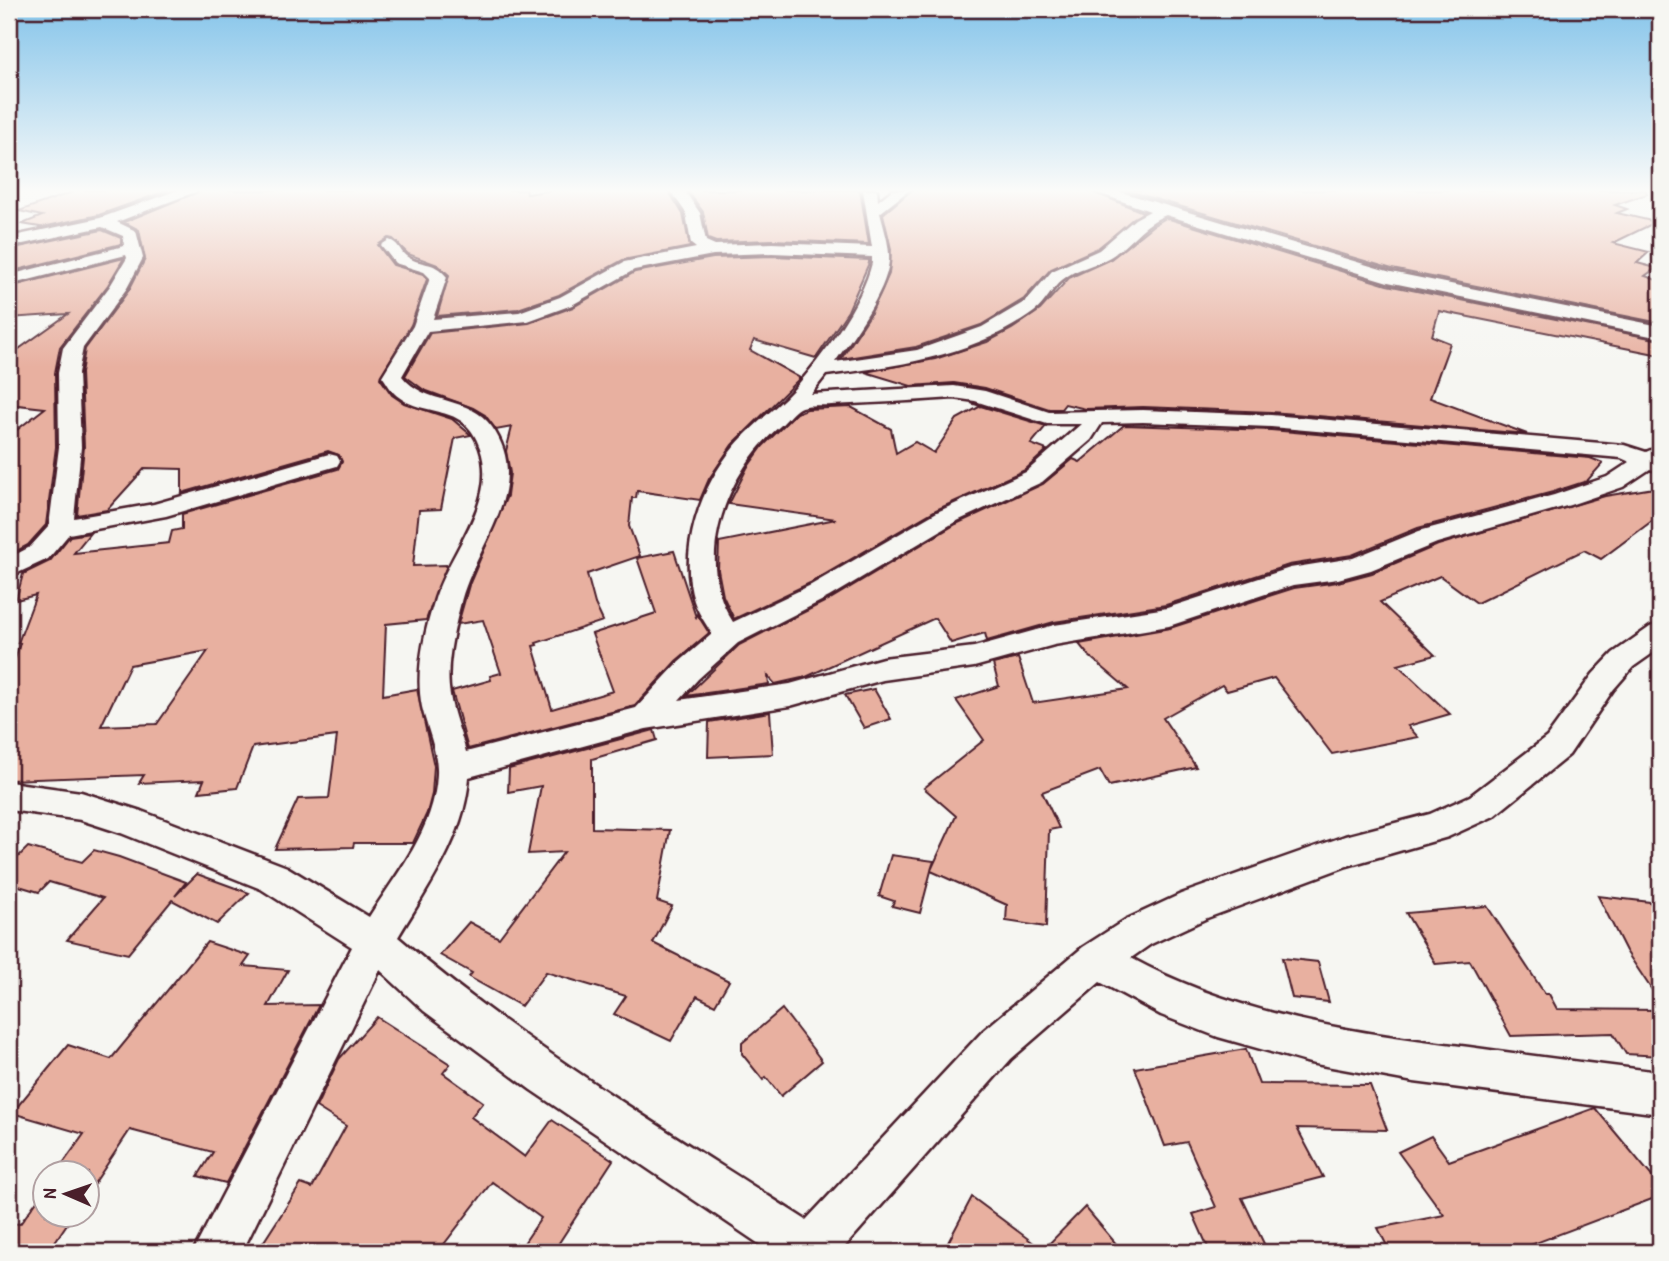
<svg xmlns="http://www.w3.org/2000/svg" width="1669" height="1261" font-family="'Patrick Hand',sans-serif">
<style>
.building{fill:#e8b0a0;stroke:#4a1f2b;stroke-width:2;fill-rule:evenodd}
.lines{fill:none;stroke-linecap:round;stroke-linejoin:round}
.minor-casing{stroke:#4a1f2b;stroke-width:5}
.minor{fill:#f6f6f2;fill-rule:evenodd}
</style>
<rect width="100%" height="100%" fill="#f6f6f2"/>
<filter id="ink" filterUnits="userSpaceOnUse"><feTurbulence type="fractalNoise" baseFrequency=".0143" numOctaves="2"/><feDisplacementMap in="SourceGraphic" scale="14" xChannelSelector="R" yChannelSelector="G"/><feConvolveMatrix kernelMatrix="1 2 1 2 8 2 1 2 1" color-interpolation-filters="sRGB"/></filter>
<g filter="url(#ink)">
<!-- building -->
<g class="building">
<path d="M78 190H169L99 215 38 228 40 227 22 224 42 216 19 211Z"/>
<path d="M202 190H526L527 194 553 190H668L683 214 690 247 623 260 559 295 518 309 437 316 449 275 438 265 408 254 393 239 388 238 378 245 393 265 423 274 427 279 411 325 380 378 392 395 404 403 452 419 471 435 455 438 441 509 419 510 413 566 447 565 426 620 386 624 383 695 417 689 434 766 432 794 427 813 413 843H354L353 847 275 849 298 799 329 798 337 736 253 747 237 788 199 792 204 780 139 783 144 775 9 780V678L20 643H18L36 595 16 600 23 574 50 561 70 536 90 533 74 553 169 543 172 531 182 529V514L338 469 342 462 339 455 328 451 182 493V469L145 468 107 510 77 515 84 447 81 373 85 349 129 290 145 259 139 230 124 222ZM208 651 157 724 101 726 130 665Z"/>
<path d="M687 190H860L869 244 772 240 716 242 708 239 703 212Z"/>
<path d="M912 190H1088L1143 212 1098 248 1051 269 1024 299 981 325 916 347 841 359 870 315 889 274 891 249 883 214Z"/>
<path d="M1125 190H1646L1647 194 1615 205 1627 209 1617 213 1656 222 1613 243 1649 252 1637 263 1656 268 1645 276 1660 281V323L1392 269Z"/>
<path d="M1166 218 1387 285 1660 340V355L1439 311 1432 336 1450 343 1430 398 1527 434 1271 412 1143 407 1086 409 1065 404 1061 409H1049L985 388 954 383 911 386 865 372 935 359 987 342 1012 329 1040 310 1069 278 1111 259 1152 226Z"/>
<path d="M102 230 121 238V244L9 272V249Z"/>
<path d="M772 256 869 260V263L848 311 816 358 754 340 750 350 800 378 732 445 709 479 700 500 637 491 636 498H632L629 526 640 556 587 574 595 604 603 621 536 643 537 645 533 646 552 709 613 691 592 634 656 613 637 558 674 551 696 617 697 614 709 633 676 661 635 706 468 749 452 691 491 680 490 676 501 673 483 620 458 624 469 585 507 496 510 473 506 451 512 427 496 430 485 415 473 408 424 390 405 376 430 333 529 323 573 307 635 272 713 258Z"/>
<path d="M124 258 108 285 60 347 55 373 56 447 46 525 28 545 9 555V436L45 408 9 404V356L68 314 9 318V287Z"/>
<path d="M971 403 974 404 1046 426 1031 444 1047 450 1025 470 936 510 810 583 734 619 723 596 718 570 719 542 836 519 729 504 747 468 763 446 796 413 807 409 851 407 891 429 896 453 915 442 934 453 957 419 981 406Z"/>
<path d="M1124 425 1271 430 1590 458 1603 463 1587 481 1553 492 1418 528 1352 555 1289 565 1166 605 1054 622 987 641 985 633 951 643 935 618 806 677 775 684 768 676 769 684 686 696 739 645 830 599 956 524 1043 484 1073 459 1080 462Z"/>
<path d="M1660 487V515L1601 559 1584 550 1477 603 1440 576 1380 602 1435 655 1398 665 1450 714 1408 726 1418 737 1332 754 1274 678 1227 691 1222 685 1163 718 1196 767 1109 786 1100 770 1042 792 1059 828 1049 830 1046 927 1006 921 1007 905 931 871 920 913 892 906 894 901 879 896 891 855 934 861 931 870 956 816 924 788 984 740 956 700 999 686 993 664 1018 658 1033 703 1128 689 1088 655 1079 644 1170 628 1294 588 1338 582 1372 573 1438 545 1605 496Z"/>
<path d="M874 689 891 719 864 728 845 695Z"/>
<path d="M770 712 773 754 708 757 709 722Z"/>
<path d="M654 730 657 740 592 759V828L670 830 657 901 672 906 653 943 729 981 715 1005 697 996 671 1041 614 1014 626 996 546 972 521 1006 469 977 472 973 440 955 469 922 499 938 564 852 528 854 541 786 508 792 509 769Z"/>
<path d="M28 847 82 862 94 850 119 857 186 882 175 896 197 874 249 893 217 924 172 900 128 954 67 940 103 898 49 882 39 892 9 883V866Z"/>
<path d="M1598 896 1650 902 1660 922V1002L1626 951Z"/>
<path d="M1487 906 1545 994H1549L1557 1009 1660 1010V1056L1626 1054 1613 1033 1511 1036 1470 961 1436 964 1406 913Z"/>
<path d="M207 942 250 956 243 966 288 970 268 1006 319 1005 226 1183 198 1176 213 1152 130 1130 88 1193V1173H56L84 1134 12 1113 68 1045 111 1059Z"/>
<path d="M1282 958 1318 962 1329 1002 1292 998Z"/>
<path d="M782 1009 822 1061 781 1096 766 1077 763 1080 742 1054V1043Z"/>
<path d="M377 1017 450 1064 443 1073 483 1102 471 1117 525 1157 552 1120 613 1160 553 1252H518L541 1218 492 1182 438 1252H257L301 1184 312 1188 346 1126 316 1107 339 1059Z"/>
<path d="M1246 1049 1259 1084 1370 1085 1387 1130 1297 1128 1323 1177 1242 1198 1268 1252H1210L1193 1214 1216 1207 1187 1142 1165 1146 1135 1068Z"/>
<path d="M1595 1108 1660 1186V1196L1512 1252H1390L1378 1228 1444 1215 1398 1152 1431 1136 1449 1161Z"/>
<path d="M46 1188V1215H73L48 1252H9V1223L20 1224Z"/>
<path d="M972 1197 1043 1250 1085 1207 1123 1252H943Z"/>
</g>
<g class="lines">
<!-- minor casing -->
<g class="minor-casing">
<g id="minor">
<path d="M178 190H200L117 222 136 231 143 258 127 288 83 348 78 373 81 447 74 518 154 504 329 454 337 456 340 461 337 466 166 516 69 534 48 559 9 577V558L30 547 49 526 59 447 58 373 63 348 110 286 127 258 126 255 9 285V275L124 246 123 236 102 227 9 247V237L100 218Z"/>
<path d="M670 190H684L700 213 706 241 715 245 772 243 872 247 863 190H877L878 201 892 190H909L880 213C884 229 890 245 889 261 886 293 853 336 835 362L917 350 982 327 1026 301 1052 271 1099 250 1135 219 1150 211 1090 190H1114L1391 272 1660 326V338L1388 282 1166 215C1142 224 1131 244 1110 257 1095 266 1076 268 1062 280 1051 289 1046 303 1034 312 973 356 898 366 826 375L811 394 954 386 985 391 1049 412 1143 410 1271 415 1624 445 1646 452 1660 446V472L1650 469 1623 487 1570 505 1437 543 1371 570 1338 579 1293 585 1169 626 1054 645 974 667 883 680 790 706 646 729 469 777C465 836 428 887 398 937 523 1045 667 1130 806 1220L983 1031 1083 947 1125 920 1181 894 1345 836 1430 814 1470 796 1547 737 1593 674 1613 653 1650 627 1660 624V648L1633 667 1613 690 1569 755 1494 816 1448 837 1347 866 1207 918 1151 944 1131 958C1235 1015 1354 1033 1469 1047 1533 1056 1596 1064 1660 1072V1114L1414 1082 1310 1063 1218 1037 1161 1015 1100 982 1011 1059 840 1252H771L531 1090 424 1011 380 970 242 1252H193L352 947 261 889 121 833 81 820 9 810V782L81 792 141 811 287 867 369 917C397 873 435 829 437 774 438 751 427 729 422 707 415 673 424 634 434 602 448 552 499 503 480 448 464 400 423 420 394 393 390 389 386 381 382 376L413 326 430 278 424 272 395 263 381 245 389 240C399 243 399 250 406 256 421 267 433 259 447 277L433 319 519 312 560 297 624 262 696 248 691 244 686 213ZM772 253 872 257V263C862 304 822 357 795 388 776 409 752 425 734 447 701 486 678 550 694 601 698 613 706 624 712 634L678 663 636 708 466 752C461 733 453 715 450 695 445 667 453 634 460 606 473 547 535 488 492 427 470 395 425 406 402 376L428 331 528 321 572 305 634 270 713 255ZM954 398 975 401 1047 424H1081L1026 472 937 512 811 585 733 622C691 558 728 471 780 426 786 421 793 411 799 408 807 404 823 406 831 405 872 403 913 401 954 398ZM1143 422 1271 427 1621 458 1630 462 1607 477 1554 495 1419 531 1353 558 1290 568 1167 608 1054 625 974 647 883 658 790 684 679 700 698 679 738 643 829 597 955 522 1042 482 1091 440 1102 423Z"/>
</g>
</g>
<!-- minor -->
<use href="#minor" class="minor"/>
</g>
</g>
<!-- sky -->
<linearGradient id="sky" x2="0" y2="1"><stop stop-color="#84c4ea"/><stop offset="0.52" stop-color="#fbfbf9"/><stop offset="1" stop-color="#fbfbf9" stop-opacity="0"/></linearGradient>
<rect width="1669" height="367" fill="url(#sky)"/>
<!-- margin -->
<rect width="1669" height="1261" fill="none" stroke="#f6f6f2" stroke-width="35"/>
<rect x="18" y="18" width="1634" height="1226" fill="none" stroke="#4a1f2b" stroke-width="2.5" filter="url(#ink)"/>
<!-- north arrow -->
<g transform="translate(66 1194) rotate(272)"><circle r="33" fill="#f6f6f2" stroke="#b1a0a2" stroke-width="2"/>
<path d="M0-5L12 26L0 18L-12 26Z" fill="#4a1f2b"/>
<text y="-10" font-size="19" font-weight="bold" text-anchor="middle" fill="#4a1f2b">N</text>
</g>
</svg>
